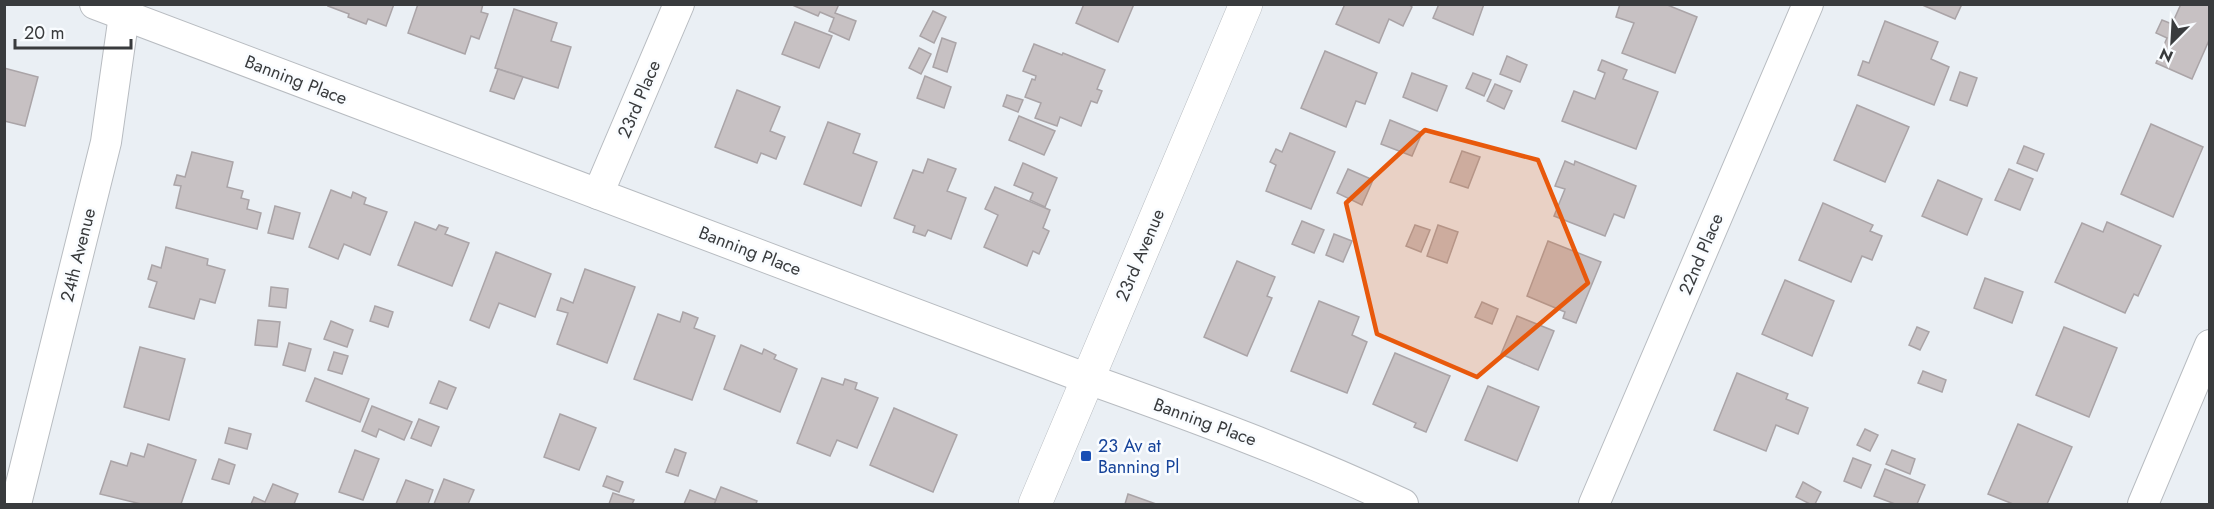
<svg xmlns="http://www.w3.org/2000/svg" width="2214" height="509" font-family="Jost,sans-serif">
<style>
.building{fill:#c7c1c3;stroke:#aaa4a7;stroke-width:1.5}
.lines{fill:none;stroke-linecap:round;stroke-linejoin:round}
.street-casing{stroke:#b8bcc1;stroke-width:32}
.secondary-casing{stroke:#b8bcc1;stroke-width:34}
.street{stroke:#fff;stroke-width:30}
.secondary{stroke:#fff;stroke-width:33}
.marked{fill:#e8590c;fill-opacity:0.2;stroke:#e8590c;stroke-width:4.5;stroke-linejoin:round}
.transit-dot{fill:#1a4fb4;stroke:#f9fcff;stroke-width:2}
.labels{text-anchor:middle;stroke-width:5;stroke-linejoin:round;paint-order:stroke}
.street-label{font-size:18px;fill:#393b3d;stroke:#f9fcff}
.transit-label{font-size:18px;fill:#164399;stroke:#f9fcff;text-anchor:start}
</style>
<rect width="100%" height="100%" fill="#eaeff4"/>
<!-- building -->
<g class="building">
<path d="M329 4H394L386 26 368 19 366 24 348 17 349 14 328 6Z"/>
<path d="M418 4H483L481 12 488 14 479 39 471 36 465 54 408 33Z"/>
<path d="M790 4H839L835 13 856 21 849 40 829 31 834 18 820 12 818 16Z"/>
<path d="M1084 4H1134L1118 42 1076 23Z"/>
<path d="M1345 4H1408L1412 7 1403 26 1389 19 1379 43 1336 24Z"/>
<path d="M1439 4H1484L1473 35 1433 18Z"/>
<path d="M1620 4H1665L1697 17 1675 73 1622 53 1634 23 1616 17Z"/>
<path d="M1920 4H1962L1955 19Z"/>
<path d="M2181 4H2210V38L2192 79 2156 63 2167 38 2156 33 2162 20 2172 24Z"/>
<path d="M514 9 557 23 551 41 571 47 558 88 495 68Z"/>
<path d="M933 11 946 17 934 43 920 36Z"/>
<path d="M1885 21 1938 42 1931 59 1949 67 1934 105 1858 75 1863 61 1869 63Z"/>
<path d="M795 22 832 36 819 68 782 54Z"/>
<path d="M942 38 956 43 947 72 933 67Z"/>
<path d="M1034 44 1062 55 1063 53 1105 70 1097 89 1102 91 1097 103 1091 101 1081 126 1060 117 1057 126 1035 118 1041 103 1025 97 1032 79 1035 80 1036 76 1023 71Z"/>
<path d="M919 48 931 54 921 74 909 68Z"/>
<path d="M1325 51 1377 73 1365 104 1356 101 1346 127 1301 108Z"/>
<path d="M1507 56 1527 65 1520 82 1500 74Z"/>
<path d="M1602 60 1627 70 1623 79 1658 92 1636 149 1562 121 1574 91 1595 99 1605 73 1598 70Z"/>
<path d="M4 68 38 77 25 126 4 121Z"/>
<path d="M498 69 523 77 514 99 490 91Z"/>
<path d="M1960 72 1977 78 1967 106 1950 100Z"/>
<path d="M1412 73 1447 86 1437 111 1403 97Z"/>
<path d="M1473 73 1491 80 1484 96 1466 88Z"/>
<path d="M925 76 951 87 944 108 917 98Z"/>
<path d="M1495 84 1512 91 1504 109 1487 101Z"/>
<path d="M737 90 780 107 770 131 785 137 776 159 761 153 757 163 715 147Z"/>
<path d="M1007 95 1023 100 1018 112 1003 106Z"/>
<path d="M1857 105 1909 127 1885 182 1834 160Z"/>
<path d="M1019 116 1055 131 1044 155 1009 140Z"/>
<path d="M1390 120 1422 133 1412 156 1381 144Z"/>
<path d="M828 122 860 134 853 153 877 162 861 206 804 184Z"/>
<path d="M2151 124 2203 147 2173 217 2121 194Z"/>
<path d="M1290 133 1335 152 1311 209 1266 191 1276 165 1270 162 1276 149 1282 152Z"/>
<path d="M2024 146 2044 154 2037 171 2017 163Z"/>
<path d="M1462 151 1480 157 1468 188 1450 182Z"/>
<path d="M192 152 233 162 227 187 243 191 241 198 249 200 247 209 261 213 257 229 176 208 181 186 174 185 177 175 185 177Z"/>
<path d="M928 159 956 169 947 191 966 198 951 239 928 230 925 236 913 232 915 226 894 218 913 170 923 173Z"/>
<path d="M1565 161 1574 165 1575 161 1636 186 1624 218 1614 214 1605 236 1554 216 1565 189 1555 186Z"/>
<path d="M1023 163 1057 178 1045 207 1030 200 1033 193 1014 185Z"/>
<path d="M1348 169 1373 180 1362 205 1337 193Z"/>
<path d="M2009 169 2033 179 2020 210 1995 200Z"/>
<path d="M1938 180 1982 199 1967 235 1922 216Z"/>
<path d="M995 187 1050 210 1043 228 1049 231 1039 254 1033 251 1027 266 984 247 998 215 985 209Z"/>
<path d="M331 190 351 198 353 192 366 198 364 204 387 212 370 255 344 244 338 259 309 247Z"/>
<path d="M1823 203 1873 225 1870 231 1882 236 1872 260 1862 256 1851 282 1799 260Z"/>
<path d="M275 206 300 213 293 239 268 233Z"/>
<path d="M1302 221 1324 230 1314 253 1292 244Z"/>
<path d="M415 222 436 230 439 225 448 228 445 234 469 243 452 286 398 265Z"/>
<path d="M2107 222 2161 246 2138 296 2134 294 2125 313 2055 282 2082 223 2103 232Z"/>
<path d="M1415 225 1430 230 1421 252 1406 246Z"/>
<path d="M1438 225 1458 232 1447 263 1427 256Z"/>
<path d="M1334 234 1352 241 1343 262 1326 255Z"/>
<path d="M1548 241 1601 262 1576 323 1563 318 1565 312 1527 296Z"/>
<path d="M166 247 208 259 207 265 225 270 215 303 200 299 194 319 149 307 157 282 148 279 152 265 161 268Z"/>
<path d="M496 252 551 274 535 317 499 303 489 328 470 320Z"/>
<path d="M1237 261 1275 277 1267 296 1272 298 1247 356 1204 337Z"/>
<path d="M585 269 635 287 607 363 557 344 568 313 557 310 561 298 573 303Z"/>
<path d="M1985 278 2023 292 2012 323 1974 308Z"/>
<path d="M1785 280 1834 301 1812 356 1762 334Z"/>
<path d="M271 287 288 289 286 308 269 306Z"/>
<path d="M1319 301 1359 317 1352 335 1367 342 1347 393 1291 371Z"/>
<path d="M1482 302 1498 309 1492 324 1475 317Z"/>
<path d="M375 306 393 312 388 327 370 321Z"/>
<path d="M683 312 698 318 694 328 715 336 692 400 634 379 658 314 680 322Z"/>
<path d="M1517 316 1554 331 1538 370 1501 354Z"/>
<path d="M258 320 280 322 277 347 255 345Z"/>
<path d="M331 321 353 330 347 347 324 339Z"/>
<path d="M1917 327 1929 332 1920 350 1909 345Z"/>
<path d="M2064 327 2117 348 2089 417 2036 395Z"/>
<path d="M289 343 311 349 305 371 283 365Z"/>
<path d="M741 345 762 354 764 349 776 355 774 359 797 369 780 412 724 389Z"/>
<path d="M140 347 185 359 169 420 124 407Z"/>
<path d="M334 352 348 356 342 374 328 370Z"/>
<path d="M1395 353 1450 376 1426 432 1414 427 1416 423 1373 404Z"/>
<path d="M1923 371 1946 380 1942 392 1918 383Z"/>
<path d="M1737 373 1788 394 1786 399 1808 408 1798 434 1776 425 1766 451 1714 430Z"/>
<path d="M315 378 369 399 360 422 306 401Z"/>
<path d="M822 378 843 385 845 379 857 383 855 389 878 398 857 448 837 440 830 456 797 443Z"/>
<path d="M439 381 456 388 447 409 430 403Z"/>
<path d="M1488 386 1539 407 1517 461 1465 440Z"/>
<path d="M372 406 412 422 404 440 379 429 376 437 362 431Z"/>
<path d="M894 408 957 435 933 492 870 465Z"/>
<path d="M560 414 596 428 579 470 544 457Z"/>
<path d="M419 419 439 427 431 446 411 438Z"/>
<path d="M2018 424 2072 447 2047 504H2013L1988 494Z"/>
<path d="M229 428 251 434 247 449 225 443Z"/>
<path d="M1865 429 1878 435 1870 451 1857 445Z"/>
<path d="M148 444 196 460 181 504H141L100 494 111 461 127 466 131 453 144 457Z"/>
<path d="M675 449 686 453 678 476 666 472Z"/>
<path d="M355 450 379 459 363 500 339 492Z"/>
<path d="M1892 450 1915 459 1910 474 1886 464Z"/>
<path d="M1853 458 1871 465 1861 488 1844 481Z"/>
<path d="M219 459 235 465 229 484 212 479Z"/>
<path d="M1885 469 1925 485 1917 504H1895L1874 496Z"/>
<path d="M607 476 623 482 619 492 603 486Z"/>
<path d="M444 479 474 490 468 504H434Z"/>
<path d="M406 480 433 490 428 504H396Z"/>
<path d="M1803 482 1821 492 1815 504H1810L1796 497Z"/>
<path d="M273 484 298 494 294 504H251L254 497 265 502Z"/>
<path d="M721 487 757 501 756 504H714Z"/>
<path d="M690 490 716 500 714 504H684Z"/>
<path d="M613 493 634 500 632 504H609Z"/>
<path d="M1128 494 1156 504H1125Z"/>
</g>
<g class="lines">
<!-- street casing -->
<g class="street-casing">
<g id="street">
<path d="M95 4 1088 379C1195 417 1300 456 1403 504"/>
<path d="M598 194 679 4"/>
<path d="M16 504 106 142 124 15 128 4"/>
<path d="M1594 504 1808 4"/>
<path d="M2143 504 2210 345"/>
</g>
</g>
<!-- secondary casing -->
<g class="secondary-casing">
<path id="secondary" d="M1035 504 1246 4"/>
</g>
<!-- street -->
<use href="#street" class="street"/>
<!-- secondary -->
<use href="#secondary" class="secondary"/>
</g>
<!-- marked area -->
<path class="marked" d="M1425 130 1538 160 1588 283 1477 377 1377 334 1346 203Z"/>
<!-- markers -->
<rect class="transit-dot" x="1080" y="450" width="12" height="12" rx="3"/>
<g class="labels">
<!-- street labels -->
<g class="street-label">
<text transform="translate(296 80) rotate(21)" y="6">Banning Place</text>
<text transform="translate(639 99) rotate(-67)" y="6">23rd Place</text>
<text transform="translate(750 251) rotate(21)" y="6">Banning Place</text>
<text transform="translate(1701 254) rotate(-67)" y="6">22nd Place</text>
<text transform="translate(78 255) rotate(-76)" y="6">24th Avenue</text>
<text transform="translate(1140 255) rotate(-67)" y="6">23rd Avenue</text>
<text transform="translate(1205 422) rotate(20)" y="6">Banning Place</text>
</g>
<!-- transit labels -->
<g class="transit-label">
<text x="1098" y="452">23 Av at<tspan x="1098" dy="21">Banning Pl</tspan></text>
</g>
</g>
<!-- border -->
<rect width="2214" height="509" fill="none" stroke="#393b3d" stroke-width="12"/>
<!-- north arrow -->
<g transform="translate(2172 42) rotate(204)" stroke="#f9fcff" stroke-width="4.5" paint-order="stroke">
<path d="M0-4.5L10 22L0 15L-10 22Z" fill="#393b3d"/>
<text y="-9" font-size="16" font-weight="bold" text-anchor="middle" fill="#393b3d">N</text>
</g>
<!-- scale -->
<path d="M15 39v9h116v-9" fill="none" stroke="#393b3d" stroke-width="3"/>
<text x="24" y="39" font-size="18" fill="#393b3d" stroke="#f9fcff" stroke-width="4.5" paint-order="stroke">20 m</text>
</svg>
